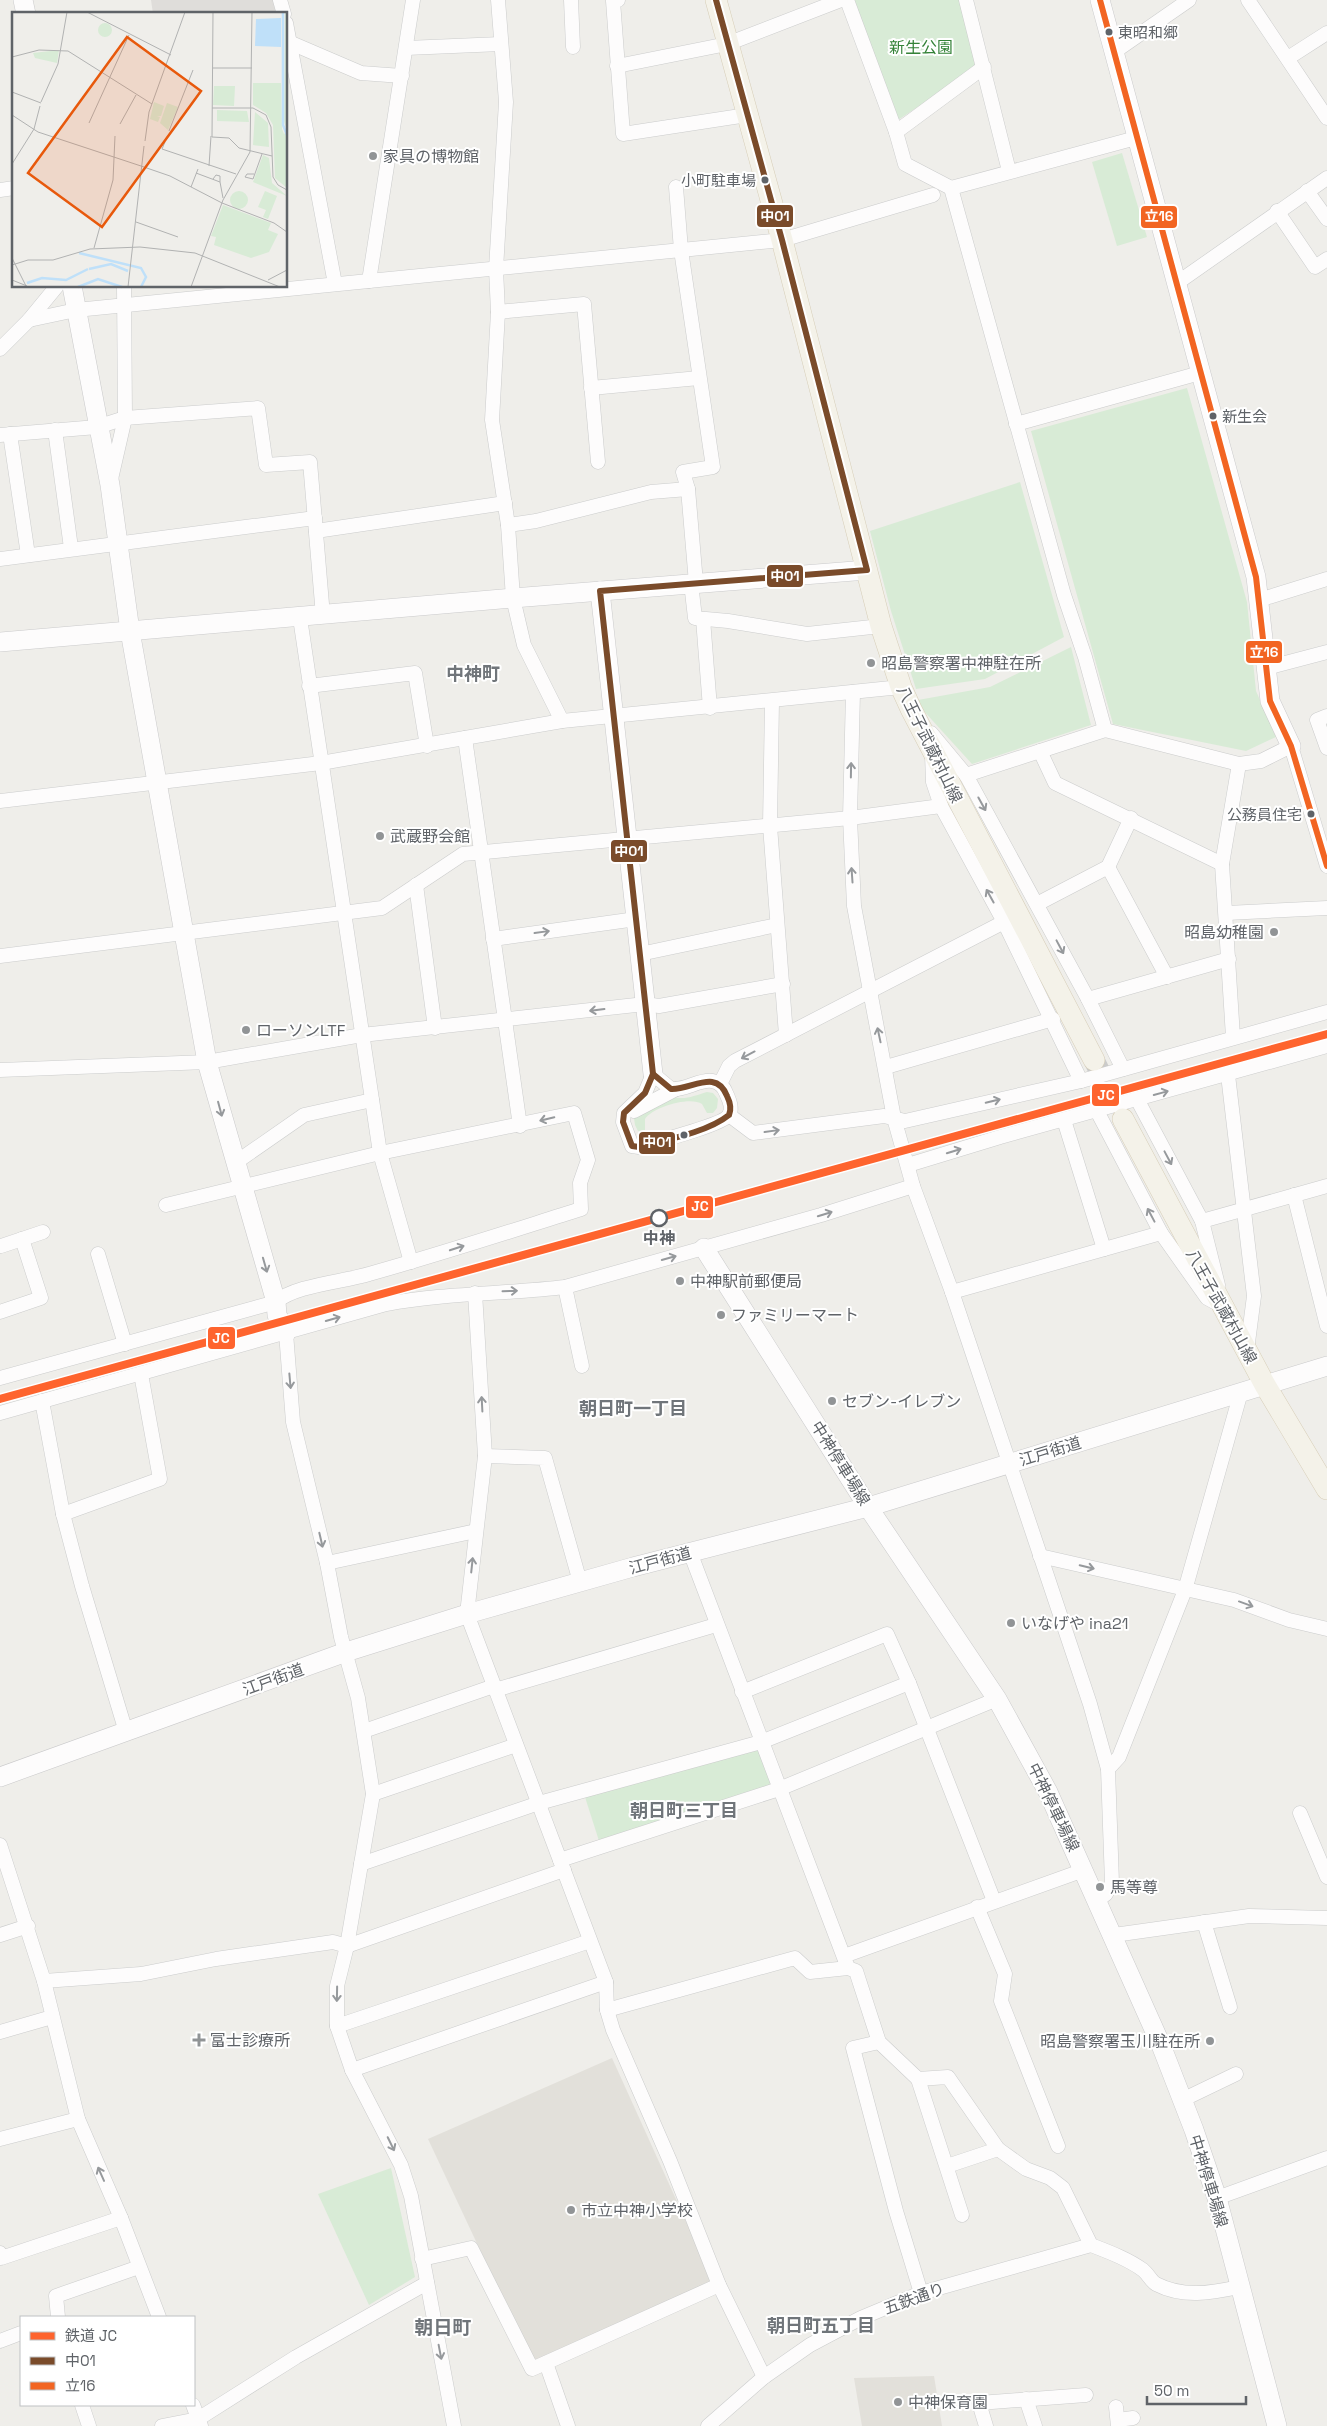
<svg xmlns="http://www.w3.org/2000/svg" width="1327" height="2426" font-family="'Space Grotesk','Noto Sans JP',sans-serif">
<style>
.industrial{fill:#dfddda}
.education{fill:#e2e0da}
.green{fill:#d8ebd6}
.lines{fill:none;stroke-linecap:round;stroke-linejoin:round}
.primary-tunnel{stroke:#cbcbca;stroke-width:21;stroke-dasharray:21 11;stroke-linecap:butt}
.street-casing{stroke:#cbcccc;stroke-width:15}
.secondary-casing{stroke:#cacacb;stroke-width:20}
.primary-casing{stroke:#d7ceb8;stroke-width:22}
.street{stroke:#fdfcfc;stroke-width:14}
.secondary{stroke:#fdfcfc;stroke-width:19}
.primary{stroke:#f4f2e9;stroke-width:21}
.bus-1-casing{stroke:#fff;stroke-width:10}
.bus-2-casing{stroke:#fff;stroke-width:10}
.bus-1{stroke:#7a4b2a;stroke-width:6}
.bus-2{stroke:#f26522;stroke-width:6}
.rail-1-casing{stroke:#fff;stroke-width:11}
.rail-1{stroke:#fe642e;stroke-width:8}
.oneway{stroke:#96999c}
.bus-dot{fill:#5f6368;stroke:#fff;stroke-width:2}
.poi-dot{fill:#919496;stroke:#fff;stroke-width:2}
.stop-dot{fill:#fff;stroke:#5f6368;stroke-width:2.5}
.labels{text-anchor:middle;stroke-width:4;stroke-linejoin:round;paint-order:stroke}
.bus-label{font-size:15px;fill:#5f6368;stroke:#fff;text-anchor:start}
.park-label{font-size:16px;fill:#348238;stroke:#fff}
.poi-label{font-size:16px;fill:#5f6368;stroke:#fff;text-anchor:start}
.street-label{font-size:16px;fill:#5f6368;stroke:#fff}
.stop-label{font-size:16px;font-weight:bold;fill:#5f6368;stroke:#fff}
.neighbourhood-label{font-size:18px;font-weight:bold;fill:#70757a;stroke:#fff}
.quarter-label{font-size:19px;font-weight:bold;fill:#70757a;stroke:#fff}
.inset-river{fill:none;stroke:#bfe0f9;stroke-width:2.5}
.inset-road{fill:none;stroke:#b1b2b2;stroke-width:1}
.view{fill:#e8590c;fill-opacity:0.15;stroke:#e8590c;stroke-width:2.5}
.inset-edge{fill:none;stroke:#5f6368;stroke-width:2.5}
.line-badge{stroke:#fff;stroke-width:2}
.badge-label{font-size:14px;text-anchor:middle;font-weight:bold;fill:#fff}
</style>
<rect width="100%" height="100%" fill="#efeeea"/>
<!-- industrial -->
<path class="industrial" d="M151 0H278L281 14H153Z"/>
<!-- education -->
<g class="education">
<path d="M612 2058 713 2281 534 2365 428 2139Z"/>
<path d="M934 2376 942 2426H862L854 2378Z"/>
</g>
<!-- green -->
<g class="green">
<path d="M853 0H960L979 66 898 120Z"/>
<path d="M1122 153 1147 237 1117 246 1092 162Z"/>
<path d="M1187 388 1247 602 1256 691 1276 737 1246 751 1113 724 1031 431Z"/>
<path d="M1020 482 1064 637 985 679 916 689 891 611 870 531Z"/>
<path d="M1071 647 1091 725 972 764 922 709 918 700 990 687Z"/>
<path d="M707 1092 713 1093 718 1099 717 1108 713 1113H707L702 1104C690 1096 653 1107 645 1119V1132L638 1131 635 1125 634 1118 670 1096C684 1101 693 1096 707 1092Z"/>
<path d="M758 1747 774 1789 600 1844 584 1794Z"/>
<path d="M391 2168 415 2277 369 2305 318 2194Z"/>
</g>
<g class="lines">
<!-- primary-tunnel -->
<path class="primary-tunnel" d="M1094 1060 1123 1119"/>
<!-- street casing -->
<g class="street-casing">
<g id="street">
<path d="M280 0 284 14"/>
<path d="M498 0 506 102 496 269 498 312 492 420 508 525 513 598 524 645 562 721"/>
<path d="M571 0 573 47"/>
<path d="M618 0 613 1 623 134 747 115"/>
<path d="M847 0 896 132 905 164 951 188"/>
<path d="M966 0 1009 171"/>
<path d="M1248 0 1327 118"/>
<path d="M286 23 335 284"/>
<path d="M291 43 361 73 402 76"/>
<path d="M406 48 501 44"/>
<path d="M1114 52 1189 0"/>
<path d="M1288 58 1327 33"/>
<path d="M617 66 727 44 841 0"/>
<path d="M896 132 984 67"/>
<path d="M676 187 681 250 713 467 683 472 688 489 696 583"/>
<path d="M0 190 14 188"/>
<path d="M1307 191 1327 219"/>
<path d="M1277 211 1315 267 1327 259"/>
<path d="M369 281 413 0"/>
<path d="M1177 283 1327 178"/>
<path d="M498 312 584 304 598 462"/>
<path d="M29 320 76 310 782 240 933 195"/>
<path d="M0 349 29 320 57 286"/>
<path d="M591 388 699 378"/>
<path d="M1016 424 1200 373"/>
<path d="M55 430 71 548"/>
<path d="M10 434 28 555"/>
<path d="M0 435 97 427 125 418 258 408 266 465 310 462 323 616"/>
<path d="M111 479 125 418 124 286"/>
<path d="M508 525 536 521 651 492 688 489"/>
<path d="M316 531 505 503"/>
<path d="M0 559 315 518"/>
<path d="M691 583 695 618 728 621 807 634 881 626"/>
<path d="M1259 600 1327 579"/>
<path d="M300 618 380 1153 411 1262"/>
<path d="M703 619 710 708"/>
<path d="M1266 668 1327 652"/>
<path d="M309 686 415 673 427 746"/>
<path d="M853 692 850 818 854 906 894 1118 913 1186 952 1292 1090 1704 1108 1769 1112 1883 1106 1894 1098 1900"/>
<path d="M772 701 770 826 786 1035"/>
<path d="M1327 716 1317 720 1327 748"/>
<path d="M1105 730 1085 657 1064 595 951 188 1136 138"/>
<path d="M931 733 966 775 1088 999 1123 1069"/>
<path d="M465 738 520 1126"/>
<path d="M1040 751 1055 783 1222 864"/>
<path d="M932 754 933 782 941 806 1004 922 1081 1081"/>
<path d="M966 775 1105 730 1239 764 1261 761 1291 746 1327 866"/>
<path d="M0 801 321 763 562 721 901 687"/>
<path d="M1108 867 1131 818"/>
<path d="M416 885 435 1028"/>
<path d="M1037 904 1108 867 1167 977"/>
<path d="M1227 913 1327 908"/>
<path d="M493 939 636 919"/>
<path d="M640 954 777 925"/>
<path d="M0 956 382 908 463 854 850 818 941 806"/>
<path d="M1088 999 1229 959"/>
<path d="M1233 1037 1222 864 1239 764"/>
<path d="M886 1067 1053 1019"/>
<path d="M0 1070 207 1062 362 1035 645 1004 659 1006 783 984"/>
<path d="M653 1074 671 1089C685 1091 699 1079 712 1081 719 1082 724 1087 726 1093 729 1099 733 1109 729 1115 724 1124 653 1143 639 1147L632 1146 623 1122 624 1113 645 1093Z"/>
<path d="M1228 1075 1254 1296 1247 1350"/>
<path d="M720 1084 729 1066 735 1061 1004 922"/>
<path d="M1137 1099 1202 1221 1218 1285"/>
<path d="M634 1111 676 1089"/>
<path d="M1097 1111 1161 1233 1207 1298 1220 1305"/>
<path d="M729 1115 753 1133 884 1116 905 1121 1081 1081 1327 1012"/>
<path d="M1064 1120 1104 1249"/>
<path d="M235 1163 304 1115 372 1100"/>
<path d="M908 1165 1000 1137 1327 1046"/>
<path d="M1294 1195 1327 1326"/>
<path d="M1202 1221 1327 1186"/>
<path d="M1 1246 43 1232"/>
<path d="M98 1254 125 1344"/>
<path d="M565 1287 582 1366"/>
<path d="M952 1292 1161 1233"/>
<path d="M475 1293 485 1456 467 1614 606 1982 607 2010 613 2030 670 2161 719 2285 764 2377"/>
<path d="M0 1312 41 1298 22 1239"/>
<path d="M286 1333 293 1422 327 1563 341 1637 358 1698 373 1794 347 1946 337 1986V2026L352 2070 401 2165 411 2196 454 2426"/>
<path d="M0 1378 276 1302C295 1285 343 1282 369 1274 441 1254 511 1231 581 1209L580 1183 588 1160 574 1113 380 1153 166 1205"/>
<path d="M42 1401 63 1514 82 1586 126 1732"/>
<path d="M0 1413 386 1304C446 1293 506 1294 565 1287L821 1215 913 1186"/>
<path d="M485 1456 545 1458 580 1582"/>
<path d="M63 1514 160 1479 141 1374"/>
<path d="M690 1552 848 1968"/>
<path d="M1040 1556 1234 1600 1289 1620 1327 1629"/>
<path d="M327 1563 476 1531"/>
<path d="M495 1690 716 1625"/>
<path d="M742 1692 887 1634 909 1683 994 1901"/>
<path d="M364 1731 494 1686"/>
<path d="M1108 1769 1119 1757 1185 1590 1241 1392"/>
<path d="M373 1794 516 1745"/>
<path d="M1300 1813 1327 1877"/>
<path d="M0 1845 44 1981 78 2119 121 2218 159 2317"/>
<path d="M560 1860 779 1789 997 1699"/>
<path d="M361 1864 539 1803 761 1742 909 1683"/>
<path d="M977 1907 1005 1974 1001 2001 1058 2146"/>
<path d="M1204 1922 1230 2007"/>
<path d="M0 1935 28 1926"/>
<path d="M1114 1935 1249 1916 1327 1918"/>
<path d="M844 1956 1084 1870"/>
<path d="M44 1981 141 1974 216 1959 333 1942 347 1946 564 1870"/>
<path d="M607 2010 795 1958 810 1972 848 1968 856 1971 879 2042 918 2079 948 2077 998 2149 1026 2169 1050 2178 1063 2188 1091 2245C1109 2252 1128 2259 1143 2270 1148 2274 1151 2281 1156 2284 1183 2298 1211 2293 1239 2287"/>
<path d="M337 2026 590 1941"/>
<path d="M0 2032 52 2017"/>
<path d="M879 2042 853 2048 896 2211 921 2293"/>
<path d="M352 2070 606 1982"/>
<path d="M918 2079 962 2215"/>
<path d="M1182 2100 1236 2074"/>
<path d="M0 2139 78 2119"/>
<path d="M947 2166 998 2149"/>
<path d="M1217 2198 1327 2158"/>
<path d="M0 2253 1 2258 121 2218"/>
<path d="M422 2259 471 2248 532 2369 719 2285"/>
<path d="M58 2317 56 2296 139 2267"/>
<path d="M0 2341 21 2333"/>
<path d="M546 2363 568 2426"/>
<path d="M1026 2399 1035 2426"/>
<path d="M82 2405 89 2426"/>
<path d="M193 2405 201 2426"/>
<path d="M1116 2407 1118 2426"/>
<path d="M1118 2420 1133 2418"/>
<path d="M162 2426 198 2419 296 2357 427 2283"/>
<path d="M708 2426 764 2377 810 2345 861 2318 921 2293 1091 2245"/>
<path d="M986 2426 979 2403 1086 2395"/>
</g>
</g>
<!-- secondary casing -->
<g class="secondary-casing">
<g id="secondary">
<path d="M23 0 26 14"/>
<path d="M1100 0 1256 577 1270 701 1291 746"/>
<path d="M72 286 110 485 130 631 207 1062 276 1302 277 1315 286 1333"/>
<path d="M600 591 653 1074"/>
<path d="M0 642 513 598 867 570"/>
<path d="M704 1248 868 1507 997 1699 1048 1792 1161 2045 1194 2130 1217 2198 1277 2426"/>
<path d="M0 1777 346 1652 467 1614 633 1567 868 1507 1327 1366"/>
</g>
</g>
<!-- primary casing -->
<g class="primary-casing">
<g id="primary">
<path d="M716 0 782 240 881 626 901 687 911 709 1094 1060"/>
<path d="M1123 1119 1265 1385 1327 1489"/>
</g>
</g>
<!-- street -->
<use href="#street" class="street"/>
<!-- secondary -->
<use href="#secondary" class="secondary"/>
<!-- primary -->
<use href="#primary" class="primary"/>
<!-- bus-1 casing -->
<g class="bus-1-casing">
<g id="bus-1">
<path d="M653 1074 600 591 867 570 782 240 716 0"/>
<path d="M653 1074 671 1089C692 1090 716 1068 727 1096 730 1102 732 1108 729 1115 708 1132 666 1140 639 1147L632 1146 623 1122 624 1113 645 1093Z"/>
</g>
</g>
<!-- bus-2 casing -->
<g class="bus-2-casing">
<path id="bus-2" d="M1100 0 1256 577 1270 701 1291 746 1327 866"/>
</g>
<!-- bus-1 -->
<use href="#bus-1" class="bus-1"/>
<!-- bus-2 -->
<use href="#bus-2" class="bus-2"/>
<!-- rail-1 casing -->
<g class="rail-1-casing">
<path id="rail-1" d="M0 1399 1327 1034"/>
</g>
<!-- rail-1 -->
<use href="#rail-1" class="rail-1"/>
</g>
<!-- one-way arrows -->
<defs><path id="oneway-shaft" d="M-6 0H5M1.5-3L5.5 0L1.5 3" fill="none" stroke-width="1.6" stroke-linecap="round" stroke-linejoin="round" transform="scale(1.25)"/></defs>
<g class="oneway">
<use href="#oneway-shaft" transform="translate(851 770) rotate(-89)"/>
<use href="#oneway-shaft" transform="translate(982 804) rotate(61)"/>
<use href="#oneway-shaft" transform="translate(852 875) rotate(-94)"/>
<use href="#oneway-shaft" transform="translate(990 896) rotate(-119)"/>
<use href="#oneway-shaft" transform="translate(542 932) rotate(-8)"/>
<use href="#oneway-shaft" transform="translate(1060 947) rotate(62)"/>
<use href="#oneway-shaft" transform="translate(597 1010) rotate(173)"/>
<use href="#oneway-shaft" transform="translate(879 1035) rotate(-102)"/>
<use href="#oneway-shaft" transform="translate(748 1055) rotate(152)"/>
<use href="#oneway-shaft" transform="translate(1161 1093) rotate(-15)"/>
<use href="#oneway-shaft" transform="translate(993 1101) rotate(-13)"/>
<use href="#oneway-shaft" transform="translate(220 1109) rotate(75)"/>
<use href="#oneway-shaft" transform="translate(547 1119) rotate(167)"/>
<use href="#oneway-shaft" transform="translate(772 1131) rotate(-8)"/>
<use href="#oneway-shaft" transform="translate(954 1151) rotate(-17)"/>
<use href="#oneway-shaft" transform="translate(1168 1158) rotate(62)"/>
<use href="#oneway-shaft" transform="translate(825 1214) rotate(-17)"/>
<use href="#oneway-shaft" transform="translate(1151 1215) rotate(-118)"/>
<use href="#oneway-shaft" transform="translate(457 1248) rotate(-18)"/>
<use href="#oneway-shaft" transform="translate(669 1258) rotate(-16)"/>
<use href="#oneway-shaft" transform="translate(265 1265) rotate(74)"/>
<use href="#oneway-shaft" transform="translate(510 1291) rotate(-2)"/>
<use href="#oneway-shaft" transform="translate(333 1319) rotate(-16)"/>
<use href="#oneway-shaft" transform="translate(290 1381) rotate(85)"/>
<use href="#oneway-shaft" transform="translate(482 1404) rotate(-93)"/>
<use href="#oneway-shaft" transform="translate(321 1540) rotate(77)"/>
<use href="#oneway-shaft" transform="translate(472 1565) rotate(-84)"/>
<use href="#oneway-shaft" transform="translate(1087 1567) rotate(13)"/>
<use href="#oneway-shaft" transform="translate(1246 1604) rotate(20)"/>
<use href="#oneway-shaft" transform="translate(337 1994) rotate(91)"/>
<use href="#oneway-shaft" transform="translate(391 2144) rotate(64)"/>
<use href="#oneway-shaft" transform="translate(101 2174) rotate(-114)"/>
<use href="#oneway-shaft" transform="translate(440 2352) rotate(79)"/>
</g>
<!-- markers -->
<g class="bus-dot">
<circle cx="1109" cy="32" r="4.5"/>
<circle cx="765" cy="180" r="4.5"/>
<circle cx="1213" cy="416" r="4.5"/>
<circle cx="1311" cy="814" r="4.5"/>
<circle cx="684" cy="1135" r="4.5"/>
</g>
<g class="poi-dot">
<circle cx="373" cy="156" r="5"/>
<circle cx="871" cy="663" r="5"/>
<circle cx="380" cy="836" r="5"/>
<circle cx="1274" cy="932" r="5"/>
<circle cx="246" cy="1030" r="5"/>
<circle cx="680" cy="1281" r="5"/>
<circle cx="721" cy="1315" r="5"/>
<circle cx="832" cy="1401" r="5"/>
<circle cx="1011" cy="1623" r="5"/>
<circle cx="1100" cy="1887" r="5"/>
<path d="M196.5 2032.5h5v5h5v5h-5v5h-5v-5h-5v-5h5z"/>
<circle cx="1210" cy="2041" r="5"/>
<circle cx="571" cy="2210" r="5"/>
<circle cx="898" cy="2402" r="5"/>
</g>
<circle class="stop-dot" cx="659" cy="1218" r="8"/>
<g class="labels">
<!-- bus labels -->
<g class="bus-label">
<text x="1118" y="38">東昭和郷</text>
<text x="756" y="186" text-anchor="end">小町駐車場</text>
<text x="1222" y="422">新生会</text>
<text x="1302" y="820" text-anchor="end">公務員住宅</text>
</g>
<!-- park labels -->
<g class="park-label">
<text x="921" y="53">新生公園</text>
</g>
<!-- poi labels -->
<g class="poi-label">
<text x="383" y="162">家具の博物館</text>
<text x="881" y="669">昭島警察署中神駐在所</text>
<text x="390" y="842">武蔵野会館</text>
<text x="1264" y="938" text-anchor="end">昭島幼稚園</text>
<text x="256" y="1036">ローソンLTF</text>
<text x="690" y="1287">中神駅前郵便局</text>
<text x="731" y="1321">ファミリーマート</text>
<text x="842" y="1407">セブン-イレブン</text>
<text x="1021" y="1629">いなげや ina21</text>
<text x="1110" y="1893">馬等尊</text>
<text x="210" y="2046">富士診療所</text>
<text x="1200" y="2047" text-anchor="end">昭島警察署玉川駐在所</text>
<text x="581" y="2216">市立中神小学校</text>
<text x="908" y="2408">中神保育園</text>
</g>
<!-- street labels -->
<g class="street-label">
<text transform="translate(930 744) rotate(64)" y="6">八王子武蔵村山線</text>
<text transform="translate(1222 1306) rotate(61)" y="6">八王子武蔵村山線</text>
<text transform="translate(1050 1451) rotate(-17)" y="6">江戸街道</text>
<text transform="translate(841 1463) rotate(58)" y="6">中神停車場線</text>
<text transform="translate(660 1560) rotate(-15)" y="6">江戸街道</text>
<text transform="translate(273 1679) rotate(-20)" y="6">江戸街道</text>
<text transform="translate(1054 1807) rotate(64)" y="6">中神停車場線</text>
<text transform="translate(1209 2181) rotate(73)" y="6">中神停車場線</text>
<text transform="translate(914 2298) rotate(-20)" y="6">五鉄通り</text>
</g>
<!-- stop labels -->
<g class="stop-label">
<text x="659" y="1244">中神</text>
</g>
<!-- neighbourhood labels -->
<g class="neighbourhood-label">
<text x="473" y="680">中神町</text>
<text x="633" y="1415">朝日町一丁目</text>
<text x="684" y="1817">朝日町三丁目</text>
<text x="821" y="2332">朝日町五丁目</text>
</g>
<!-- quarter labels -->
<g class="quarter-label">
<text x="443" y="2334">朝日町</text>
</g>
</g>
<!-- overview -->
<g transform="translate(12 12)">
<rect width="275" height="275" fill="#efeeea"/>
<path d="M273 0H275V119L272 109ZM86 18a7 7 0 1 1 14 0a7 7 0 1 1-14 0ZM47 38 45 51 23 46 21 41ZM241 71H269L270 117 272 122 275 119V176L263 166 261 113 254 101 241 93ZM202 74H223L222 94 201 93ZM142 90 152 94 149 104H145L148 105 146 110 138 107ZM155 91 166 95 156 118 148 111ZM205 98 235 99 237 110 205 109ZM243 100 256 111 257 135 241 133ZM251 143 257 146 260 171 275 184 241 170ZM218 188a9 9 0 1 1 18 0a9 9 0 1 1-18 0ZM253 179 265 184 256 207 251 205 254 198 246 195ZM211 193 259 211 256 218 266 222 257 240 239 246 202 233 204 225 199 224Z" fill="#d8ebd6"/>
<path d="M269 6V35L243 34 244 7Z" fill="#bfe0f9"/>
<path class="inset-river" d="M271 0V113L275 123M67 241 129 256 134 265 129 275M77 257 99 252 116 259M15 271 30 266 54 268 76 257M66 275 86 267 110 275"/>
<path class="inset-road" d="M75 0 159 43M201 0 200 125 217 126 227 136 260 144M0 45 27 38 56 39 140 92M201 56H240M0 80 29 91M29 90 46 52 55 0M200 96H241L254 103 259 115 261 165 266 173 275 178M0 103 26 120 129 154M77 111 117 23M108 112 124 83M157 119 181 58M133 129 137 100 173 0M153 130 150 137 224 162M0 152 22 117 28 94M129 154 158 164 210 191M197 154 199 124M184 161 208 170 211 186M242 162H235L233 165 241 167 250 142M201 167 204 163 208 164V170M179 175 186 157M210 191 262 211 275 220M124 210 166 225M82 236 101 168 103 124M0 246 14 274M0 253 16 248H41L78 237 128 235 183 241 268 275M0 268 15 274M256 268 275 258M116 275 132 134M179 275 211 188 238 140 240 0"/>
<path class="view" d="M115 25 189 79 90 215 16 161Z"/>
<rect width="275" height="275" class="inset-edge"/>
</g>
<g class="line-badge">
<rect x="756" y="204" width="38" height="24" rx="5" fill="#7a4b2a"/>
<rect x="1140" y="205" width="38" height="24" rx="5" fill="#f26522"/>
<rect x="766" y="564" width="38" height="24" rx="5" fill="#7a4b2a"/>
<rect x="1245" y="640" width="38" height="24" rx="5" fill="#f26522"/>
<rect x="610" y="839" width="38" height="24" rx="5" fill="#7a4b2a"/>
<rect x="1091" y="1083" width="29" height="24" rx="5" fill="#fe642e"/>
<rect x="638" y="1131" width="38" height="24" rx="5" fill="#7a4b2a"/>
<rect x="685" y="1195" width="29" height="24" rx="5" fill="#fe642e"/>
<rect x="207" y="1326" width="29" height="24" rx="5" fill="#fe642e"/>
</g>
<g class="badge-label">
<text x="775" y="221">中01</text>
<text x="1159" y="221">立16</text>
<text x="785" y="581">中01</text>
<text x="1264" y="657">立16</text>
<text x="629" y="856">中01</text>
<text x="1106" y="1100">JC</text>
<text x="657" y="1147">中01</text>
<text x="700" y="1211">JC</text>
<text x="221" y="1343">JC</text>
</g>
<!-- legend -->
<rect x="20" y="2316" width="175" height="90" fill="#ffffff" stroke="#bfc1c3"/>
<rect x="30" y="2332" width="25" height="8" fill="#fe642e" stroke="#bfc1c3"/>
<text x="65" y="2341" font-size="15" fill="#5f6368">鉄道 JC</text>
<rect x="30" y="2357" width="25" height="8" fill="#7a4b2a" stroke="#bfc1c3"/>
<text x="65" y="2366" font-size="15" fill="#5f6368">中01</text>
<rect x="30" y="2382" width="25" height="8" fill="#f26522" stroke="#bfc1c3"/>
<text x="65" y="2391" font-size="15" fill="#5f6368">立16</text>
<!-- scale -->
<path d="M1147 2396v8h99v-8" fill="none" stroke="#5f6368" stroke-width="2.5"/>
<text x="1154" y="2396" font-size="15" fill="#5f6368" stroke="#ffffff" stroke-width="4" paint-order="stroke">50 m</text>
</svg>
